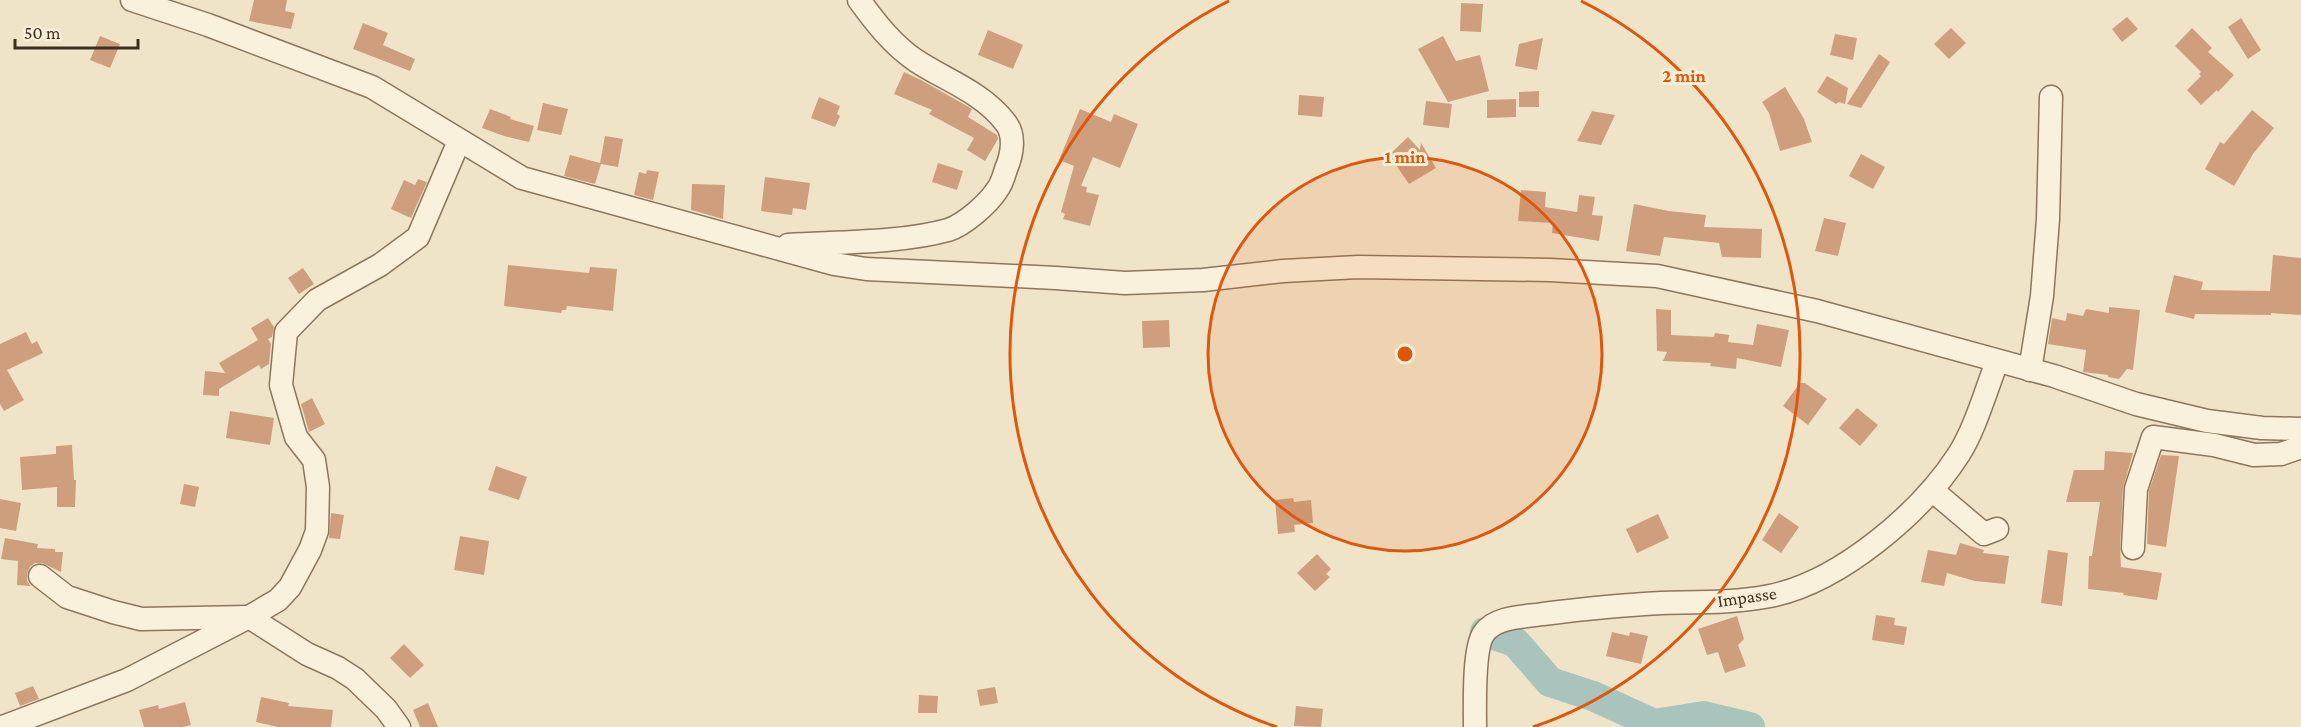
<svg xmlns="http://www.w3.org/2000/svg" width="2301" height="727" font-family="'Crimson Pro',serif">
<style>
.lines{fill:none;stroke-linecap:round;stroke-linejoin:round}
.river{stroke:#a9c4bc;stroke-width:30}
.building{fill:#cf9f7d}
.minor-casing{stroke:#8d765c;stroke-width:25}
.minor{stroke:#faf1dc;stroke-width:22}
.ring{fill:none;stroke:#df570d;stroke-width:3}
.labels{text-anchor:middle;stroke-width:6;stroke-linejoin:round;paint-order:stroke}
.street-label{font-size:18px;fill:#3d2e20;stroke:#f7eed8}
.centre{fill:#df570d;stroke:#f7eed8;stroke-width:3}
.ring-label{font-size:18px;text-anchor:middle;font-weight:bold;fill:#df570d;stroke:#f7eed8;stroke-width:6;stroke-linejoin:round;paint-order:stroke}
</style>
<rect width="100%" height="100%" fill="#f0e4c8"/>
<g class="lines">
<!-- river -->
<path class="river" d="M1485 632 1515 642 1550 682 1593 696 1654 724 1704 716 1750 727"/>
</g>
<!-- building -->
<g class="building">
<path d="M254 0H287L285 11 295 13 291 29 249 21Z"/>
<path d="M1461 3 1483 4 1481 32 1460 31Z"/>
<path d="M2127 17 2138 29 2122 42 2112 29Z"/>
<path d="M2241 18 2261 50 2248 59 2228 27Z"/>
<path d="M363 23 388 33 383 45 415 59 410 71 353 49Z"/>
<path d="M1951 28 1966 43 1949 59 1934 44Z"/>
<path d="M2192 28 2212 48 2208 52 2234 75 2218 92 2217 90 2201 105 2187 90 2201 76 2199 74 2201 72 2175 46Z"/>
<path d="M988 30 1023 45 1013 69 978 55Z"/>
<path d="M1835 34 1857 38 1853 60 1830 55Z"/>
<path d="M100 36 120 44 110 68 90 60Z"/>
<path d="M1443 36 1456 61 1480 55 1489 91 1448 102 1418 49Z"/>
<path d="M1543 38 1537 70 1515 66 1519 44Z"/>
<path d="M1879 54 1890 62 1861 108 1847 104Z"/>
<path d="M904 72 921 80 967 106 972 109 968 117 997 135 998 139 985 161 967 150 974 138 929 114 932 110 894 94Z"/>
<path d="M1827 76 1848 88 1845 104 1839 102 1836 104 1817 92Z"/>
<path d="M1785 87 1804 119 1812 142 1780 151 1769 113 1762 102Z"/>
<path d="M1539 91V107H1519V92Z"/>
<path d="M1299 95 1324 97 1322 117 1298 115Z"/>
<path d="M819 97 840 106 837 114 840 116 835 127 811 118Z"/>
<path d="M1516 99V117L1487 118V100Z"/>
<path d="M1426 101 1452 104 1449 128 1423 125Z"/>
<path d="M543 103 568 109 561 135 537 130Z"/>
<path d="M490 109 511 117 510 119 534 126 529 142 504 136 482 128Z"/>
<path d="M1080 109 1111 122 1114 114 1138 124 1120 168 1093 157 1081 186 1087 187 1086 192 1099 195 1090 226 1063 219 1065 214 1061 212 1074 166 1059 160Z"/>
<path d="M2252 110 2274 128 2253 154 2234 186 2205 169 2220 142 2224 144Z"/>
<path d="M1592 111 1615 115 1601 145 1577 141Z"/>
<path d="M605 136 623 139 618 167 601 164 595 184 564 176 570 155 600 163Z"/>
<path d="M1408 137 1420 150 1421 143 1436 168 1409 184 1389 155Z"/>
<path d="M1861 154 1885 167 1873 189 1849 176Z"/>
<path d="M938 163 963 171 957 190 932 182Z"/>
<path d="M647 170 659 172 653 200 634 195 639 172 646 174Z"/>
<path d="M765 177 810 183 806 210 793 208 792 215 761 211Z"/>
<path d="M418 179 427 182 411 218 391 209 404 180 415 185Z"/>
<path d="M692 184 725 185 723 219 691 210Z"/>
<path d="M1521 190 1546 192 1545 207 1577 212 1579 195 1595 197 1592 215 1603 216 1599 241 1552 233 1553 223 1518 221Z"/>
<path d="M1634 204 1669 211 1706 215 1704 227 1762 229 1761 258 1722 257 1719 243 1664 237 1660 256 1626 251Z"/>
<path d="M1824 218 1846 223 1838 256 1815 251Z"/>
<path d="M2273 255 2301 258V315L2271 313V315L2195 314 2194 319 2165 312 2174 275 2203 282 2201 290 2270 291Z"/>
<path d="M508 265 589 273 590 267 617 269 613 311 567 306 566 310H562L561 313 504 306Z"/>
<path d="M303 268 314 284 299 294 288 278Z"/>
<path d="M2109 307 2140 310 2133 370 2127 369 2119 379 2108 377V375L2083 372 2086 350 2048 344 2052 318 2066 321 2067 313 2083 316 2086 309 2109 313Z"/>
<path d="M1656 309 1671 310V335L1714 337 1715 333 1729 335 1728 342 1753 345 1757 324 1789 330 1781 367 1737 358 1736 369 1710 366 1711 363 1663 361 1667 352 1657 351Z"/>
<path d="M268 318 274 327 272 337 268 339 271 344 269 364 261 369 259 365 219 389V396L203 395 205 371 225 373 219 363 258 340 251 328Z"/>
<path d="M1169 320 1170 347 1143 348 1142 321Z"/>
<path d="M26 332 32 344 37 341 43 353 7 370 24 400 4 411 0 404V344Z"/>
<path d="M1800 383H1805L1827 399 1808 425 1783 406Z"/>
<path d="M312 398 325 424 309 432 301 404Z"/>
<path d="M1857 408 1878 425 1860 446 1839 428Z"/>
<path d="M230 411 274 418 270 445 226 438Z"/>
<path d="M72 445 74 480H76L75 507H57V487L22 490 20 457 56 454V446Z"/>
<path d="M2105 451 2133 453 2123 488 2120 547 2121 567 2162 573 2157 600 2123 595 2124 593 2088 589 2089 556H2092L2100 502H2066L2074 470H2104Z"/>
<path d="M2161 455 2179 456 2166 547 2147 544 2149 491Z"/>
<path d="M496 466 527 477 519 500 488 490Z"/>
<path d="M184 484 199 487 195 507 180 504Z"/>
<path d="M1293 498 1294 502 1311 500 1313 523 1294 525 1295 532 1278 534 1275 500Z"/>
<path d="M0 499 21 503 16 531 0 528Z"/>
<path d="M331 513 344 515 340 539 329 538Z"/>
<path d="M1779 513 1799 527 1781 553 1762 540Z"/>
<path d="M1658 514 1669 538 1637 553 1626 529Z"/>
<path d="M460 536 489 541 484 575 454 570Z"/>
<path d="M5 538 38 544 37 548 55 549V552H63L61 572 42 563H35L30 567 27 574V581L31 586 17 585 18 561 1 559Z"/>
<path d="M1960 543 1984 550 1983 553 2009 556 2005 584 1975 581 1947 573 1944 586 1921 582 1928 550 1956 555Z"/>
<path d="M2048 550 2068 553 2062 606 2041 603Z"/>
<path d="M1317 554 1331 569 1326 574 1330 577 1315 591 1297 573Z"/>
<path d="M1876 615 1895 618 1894 625 1907 627 1904 645 1872 640Z"/>
<path d="M1737 616 1744 639 1738 645 1746 666 1725 673 1718 652 1707 655 1698 629Z"/>
<path d="M1612 632 1629 636 1630 632 1648 636 1641 664 1606 656Z"/>
<path d="M404 644 424 665 410 678 390 658Z"/>
<path d="M33 686 39 699 20 706 15 693Z"/>
<path d="M995 687 998 703 980 706 977 690Z"/>
<path d="M919 695 938 696 937 713H918Z"/>
<path d="M261 697 289 703 288 706 333 710 331 727H278L256 722Z"/>
<path d="M185 702 191 725 183 727H144L139 710 158 705 159 709Z"/>
<path d="M428 703 438 727H420L413 710Z"/>
<path d="M1296 706 1323 709 1321 727 1294 726Z"/>
</g>
<g class="lines">
<!-- minor casing -->
<g class="minor-casing">
<g id="minor">
<path d="M132 0 208 25 372 87 522 178 834 264 866 269 1056 278 1125 283 1203 280 1283 271 1358 267 1550 270 1657 276 1817 311 2054 376 2136 404 2207 421 2262 428 2301 429"/>
<path d="M788 245C837 242 901 243 948 230 964 225 988 204 997 190 1001 185 1004 176 1006 169 1012 155 1016 135 1005 122 982 92 945 80 915 60 892 44 875 22 859 0"/>
<path d="M2030 370 2042 296 2048 219 2051 97"/>
<path d="M1932 490 1984 534 1997 529"/>
<path d="M2133 548 2136 489 2153 437 2214 445 2254 455 2281 454 2301 447"/>
<path d="M40 576 67 597 113 612 141 619 249 617 307 654 338 668 355 679 386 709 399 727"/>
<path d="M3 727 127 680 249 617 278 600 290 587 310 550 317 531 318 487 314 460 296 437 281 385 286 332 317 300 380 265 418 237 459 141"/>
<path d="M1475 727C1475 706 1473 648 1484 633 1496 616 1525 617 1543 614 1583 609 1622 605 1661 603 1697 602 1734 603 1770 596 1840 582 1921 513 1959 454 1975 429 1986 390 1997 362"/>
</g>
</g>
<!-- minor -->
<use href="#minor" class="minor"/>
</g>
<!-- distance rings -->
<circle cx="1405" cy="354" r="197" fill="#df570d" fill-opacity=".12"/>
<g class="ring">
<circle cx="1405" cy="354" r="197"/>
<path d="M1277 727A394 394 0 0 1 1229 1M1581 1A394 394 0 0 1 1533 727"/>
</g>
<g class="labels">
<!-- street labels -->
<g class="street-label">
<text transform="translate(1747 597) rotate(-8)" y="6">Impasse</text>
</g>
</g>
<circle cx="1405" cy="354" r="9" class="centre"/>
<g class="ring-label">
<text x="1684" y="82">2 min</text>
<text x="1405" y="163">1 min</text>
</g>
<!-- scale -->
<path d="M15 39v9h123v-9" fill="none" stroke="#3d2e20" stroke-width="3"/>
<text x="24" y="39" font-size="18" fill="#3d2e20" stroke="#f7eed8" stroke-width="4.5" paint-order="stroke">50 m</text>
</svg>
